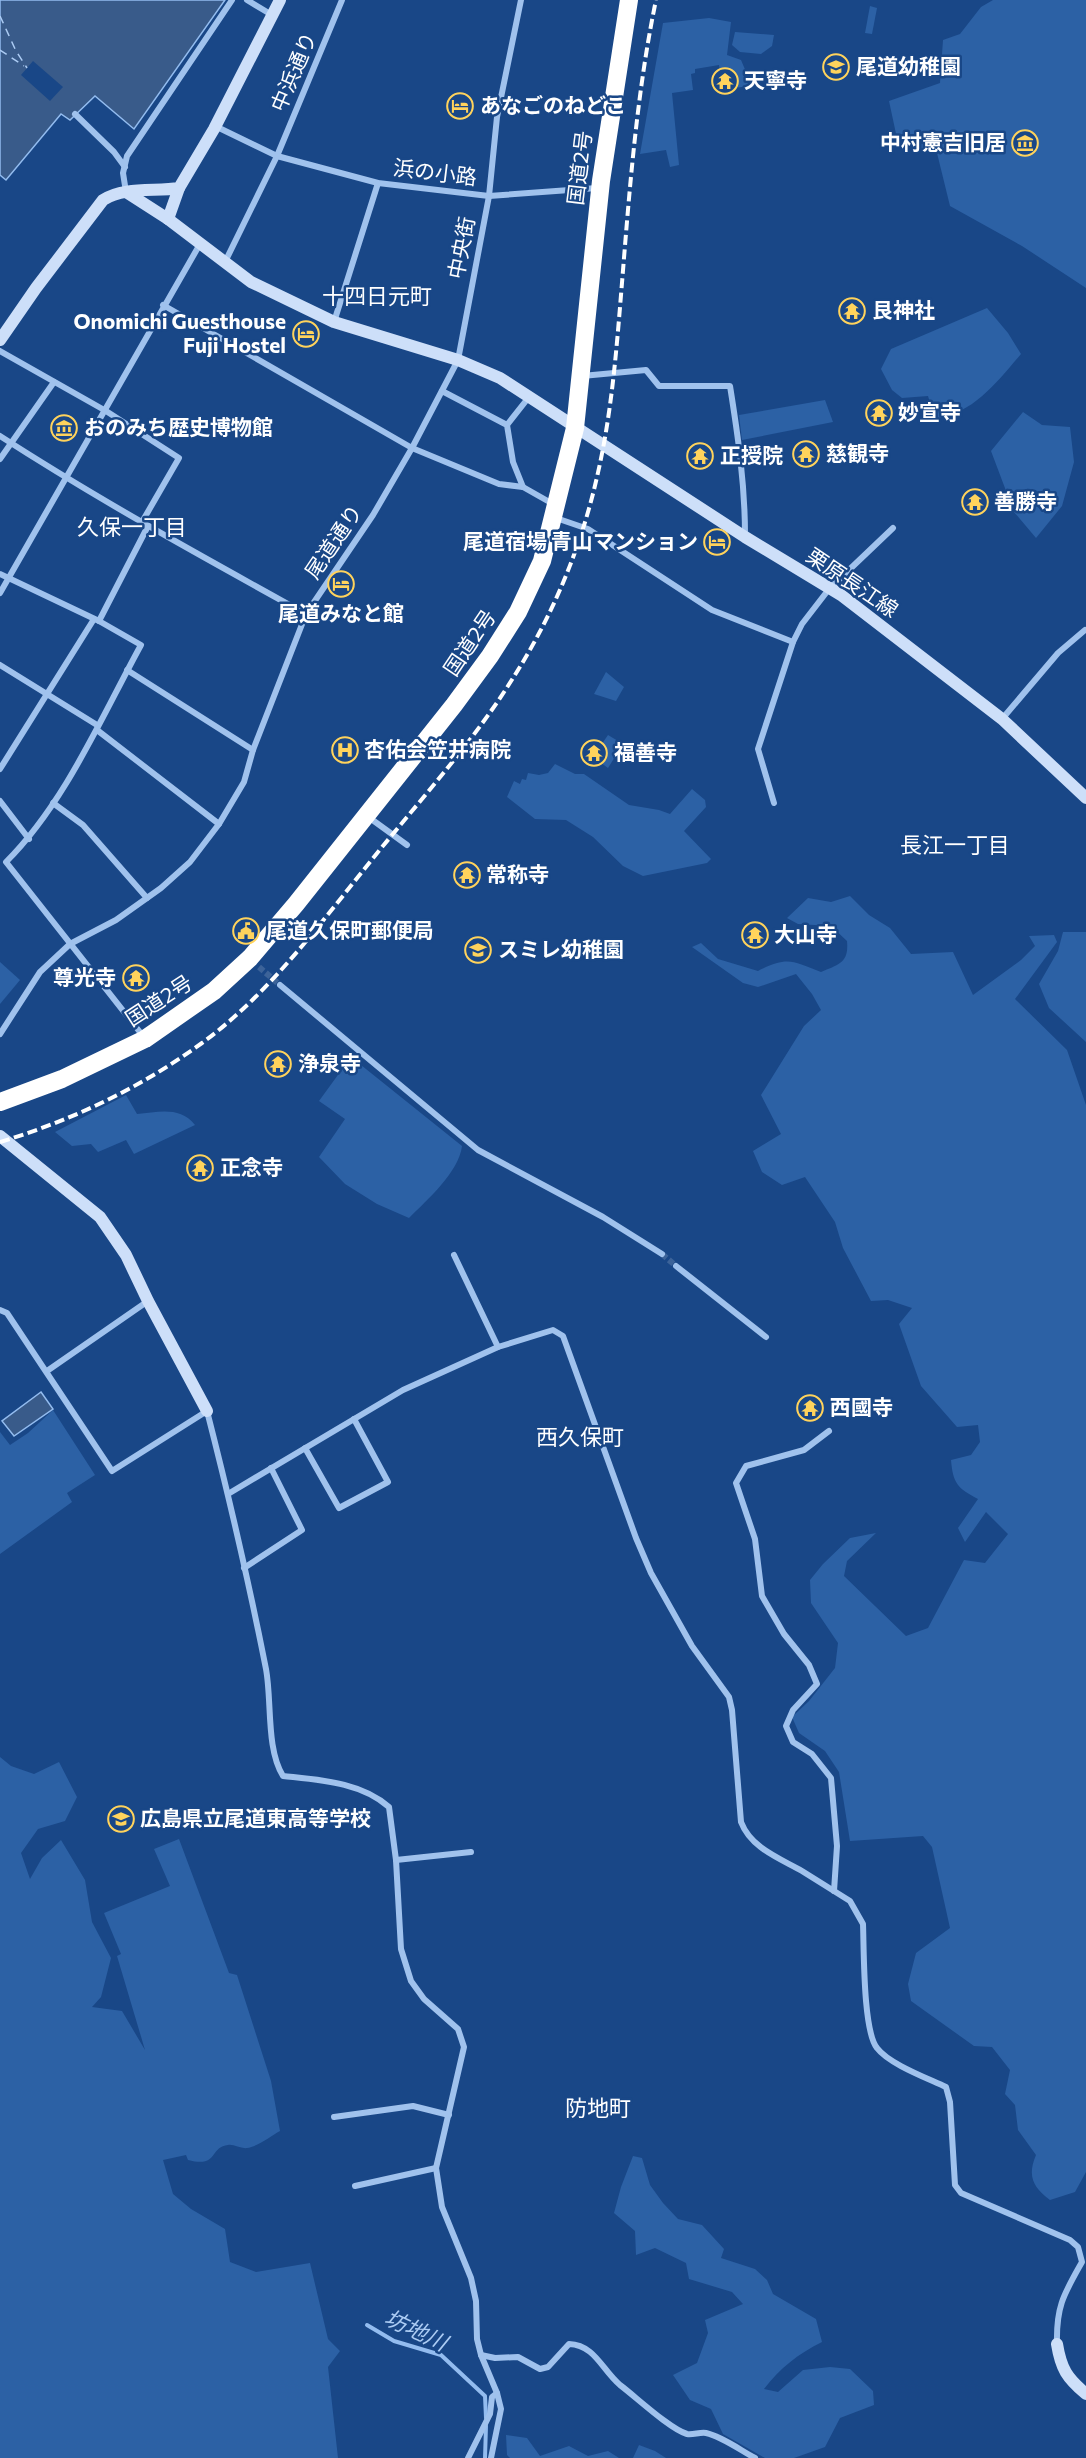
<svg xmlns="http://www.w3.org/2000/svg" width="1086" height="2458" font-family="Commissioner,'Noto Sans JP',sans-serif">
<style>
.green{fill:#2c61a5}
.water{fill:#395b8a;stroke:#93bcef;stroke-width:1.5}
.pier{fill:#194787}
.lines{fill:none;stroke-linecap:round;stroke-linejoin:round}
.stream{stroke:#93bcef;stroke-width:4}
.ferry{stroke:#acccf4;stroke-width:1.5;stroke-dasharray:8 6;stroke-linecap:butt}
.street-tunnel{stroke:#3c6399;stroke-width:6;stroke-dasharray:6 3;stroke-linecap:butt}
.street{stroke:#a0c2ed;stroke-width:6}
.secondary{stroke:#cddff9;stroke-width:12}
.highway{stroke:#fff;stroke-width:18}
.rail{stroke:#fff;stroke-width:4;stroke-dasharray:10 4.5;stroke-linecap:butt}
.labels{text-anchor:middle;stroke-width:5;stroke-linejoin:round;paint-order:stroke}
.poi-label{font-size:21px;font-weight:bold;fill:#fff;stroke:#194787;text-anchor:start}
.street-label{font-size:21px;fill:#fff;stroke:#194787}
.neighbourhood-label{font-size:22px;fill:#fff;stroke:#194787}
.water-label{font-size:22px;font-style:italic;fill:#acccf4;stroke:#194787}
</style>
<rect width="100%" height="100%" fill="#194787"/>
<!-- green -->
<g class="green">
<path d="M993 0H1086V288L1022 246 950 206 937 153 898 143 889 101 940 83 943 40 960 34 981 7Z"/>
<path d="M870 6 877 8 872 34 865 33Z"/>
<path d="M709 18 731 22 727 55 741 60 752 86 723 89 719 65 695 69V73L691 74 693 90 672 93 679 165 670 167 666 150 640 154 663 23Z"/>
<path d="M735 32 774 35 772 46 761 54 740 52 732 45Z"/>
<path d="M987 308 1008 333 1021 354C997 382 974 413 935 419L928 396 902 398 892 390 881 369 891 349Z"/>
<path d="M825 400 833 422 742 440 739 415Z"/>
<path d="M1023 412 1042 425 1070 427 1074 462 1062 506 1036 538 1014 512 991 451Z"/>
<path d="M606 672 624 687 616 701 594 694Z"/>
<path d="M608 735 623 744 608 768 593 757Z"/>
<path d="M555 764 575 774H584L629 805 659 810 670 814 692 789 705 800 706 807 684 831 711 859 707 863 643 876 623 866 593 837 566 820 535 819 507 797 514 781 520 784 522 779 526 780 528 773 539 775 548 773Z"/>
<path d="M850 896 869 915 890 928 911 954 953 952 973 995 1021 960 1035 946 1029 936 1054 935 1057 942 1015 999 1067 1050 1086 1105V2172L1075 2192 1050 2200C1033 2187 1027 2176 1036 2155L1018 2130 1015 2105 1005 2094 1010 2070 992 2047 974 2046 911 2001 908 1984 916 1953 950 1928 932 1847 923 1836 850 1841 839 1772 825 1751 799 1733 792 1717 809 1701 835 1668 838 1643 811 1603 810 1580 823 1564 850 1538 876 1533 847 1561 844 1576 906 1636 928 1628 964 1560 985 1563 1008 1534 986 1512 965 1542 958 1528 978 1499C957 1488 953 1483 951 1460L971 1455 980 1442 978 1425 957 1427 921 1386 899 1324 912 1308 888 1300 871 1301 843 1248 835 1222 805 1177 782 1185 762 1172 753 1151 781 1134 761 1095 804 1026 821 1010 812 994 796 974 758 987 743 983 692 947 701 943 718 959 758 971C788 956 792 961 821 972 839 964 849 963 847 941L831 926 798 924 787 918 808 898 831 902Z"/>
<path d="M1063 932H1086V1042L1049 1008 1039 984 1058 951Z"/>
<path d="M0 962 20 980 0 1004Z"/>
<path d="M351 1057 462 1146C459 1172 427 1200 409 1218L377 1204 345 1184 319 1157 345 1119 319 1101Z"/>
<path d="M126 1095 137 1114C159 1112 180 1106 195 1125L134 1154 126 1140 98 1152 91 1144 72 1146 55 1132Z"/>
<path d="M53 1410 95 1475 67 1493 72 1502 0 1554V1432L10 1445 28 1433Z"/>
<path d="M0 1757 11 1766 34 1774 59 1762 77 1797 65 1821 38 1829 21 1853 30 1879 42 1858 61 1840 85 1880 92 1922 111 1958 101 1997 92 2007 122 2011 145 2050 117 1956 121 1954 104 1913 170 1886 154 1849 179 1839 229 1973 237 1975 271 2081 280 2131C271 2136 257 2147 247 2148 241 2149 234 2144 228 2145 209 2147 219 2168 188 2160L186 2155 163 2160 173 2194 191 2209 225 2229 230 2262 256 2272 310 2263 328 2339 340 2351 328 2367 338 2458H0Z"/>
<path d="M633 2156 642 2158 650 2185 663 2203 678 2219 702 2225 724 2249 721 2258 755 2269 767 2280 773 2294 816 2319 822 2342C798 2354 780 2368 764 2389L778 2392 803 2370 830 2367 850 2369 873 2391 874 2405 840 2418 825 2447 794 2458H765L723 2434 711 2409 690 2400 673 2375 697 2363 708 2333 705 2320 743 2304 732 2292 689 2279 686 2263 655 2248 636 2255 635 2231 614 2213 621 2187Z"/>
<path d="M506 2435 527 2438 540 2456 569 2446 588 2456 608 2451 619 2458H510L507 2455Z"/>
<path d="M639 2445 655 2451 666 2458H633Z"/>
</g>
<!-- water -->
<g class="water">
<path d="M0 0H225L134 129 95 96 70 120 61 114 6 180 0 175Z"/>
<path d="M41 1392 53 1409 14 1436 2 1421Z"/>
</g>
<!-- pier -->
<path class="pier" d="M33 61 63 87 50 101 21 75Z"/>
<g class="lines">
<!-- stream -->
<g class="stream">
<path d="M367 2325 394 2341 441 2355 485 2396 486 2418"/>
<path d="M485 2458 486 2426"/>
</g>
<!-- ferry -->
<g class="ferry">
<path d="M0 16 16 51 27 68"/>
<path d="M0 50 24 66"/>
</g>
<!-- street-tunnel -->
<g class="street-tunnel">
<path d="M259 967 280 985"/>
<path d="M662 1254 676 1266"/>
</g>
<!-- street -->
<g class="street">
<path d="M247 0 272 15"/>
<path d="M75 114 114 152 125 167"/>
<path d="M215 126 277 156 378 183 489 196 597 188"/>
<path d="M126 192 123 173 127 156 232 0"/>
<path d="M225 262 277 156 342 0"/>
<path d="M163 305 412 448 499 484 523 487 553 504"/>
<path d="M334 322 378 183"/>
<path d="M0 351 106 411 179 458 142 522"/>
<path d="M582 376 646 370 659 386H730C738 436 745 485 745 535"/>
<path d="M442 391 507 425 513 462 523 487"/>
<path d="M507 425 529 397"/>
<path d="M0 436C99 500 203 557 306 614"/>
<path d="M0 459 54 382"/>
<path d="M556 518 588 529 712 610 793 642"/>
<path d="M0 574 99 621 141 645C101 718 65 803 6 862L143 1036"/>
<path d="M0 593 200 244"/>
<path d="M99 621 148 526"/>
<path d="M0 665 97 725"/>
<path d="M127 670 253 750"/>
<path d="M1002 719 1058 653 1085 630"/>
<path d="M97 730 219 824"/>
<path d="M0 769 94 619"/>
<path d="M0 801 29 839"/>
<path d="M53 803 83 825 147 898"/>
<path d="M774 803 758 749 793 642 802 624 829 589 893 528"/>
<path d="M367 816 407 845"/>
<path d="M280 985 478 1150 603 1217 662 1254"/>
<path d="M0 1034 40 972 70 944 116 920 161 888 190 862 219 824 244 782 253 750 306 614 373 515 412 448 458 360 489 196 497 117 521 0"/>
<path d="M454 1255 498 1347"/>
<path d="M676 1266 766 1337"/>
<path d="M0 1310 7 1313 112 1471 207 1411C229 1497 249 1583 266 1669 272 1701 266 1749 283 1776 320 1780 361 1782 389 1807L396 1860 401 1949 411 1981 424 1999 458 2029 464 2047 436 2168 442 2207 471 2278 476 2301 477 2339 481 2355 497 2393 501 2409 491 2458"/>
<path d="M47 1371 148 1301"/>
<path d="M829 1431 804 1450 746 1466 736 1483 755 1539 762 1596 784 1634 809 1665 817 1684 793 1710 786 1726 793 1742 812 1754 831 1778 837 1846 834 1891"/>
<path d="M305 1448 339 1508 388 1482 354 1419"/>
<path d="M228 1494 403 1390 498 1347 553 1330 563 1336 636 1538 651 1573 692 1646 729 1697 732 1710 741 1822C751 1848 779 1858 802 1871 818 1881 834 1891 850 1901L863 1924C864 1949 863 2031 877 2048 889 2064 927 2078 946 2087L950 2102 955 2185 961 2193 1070 2240 1078 2247 1082 2262C1064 2294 1056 2306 1057 2344"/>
<path d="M244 1568 302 1530 271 1468"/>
<path d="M396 1860 471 1852"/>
<path d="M334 2117 413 2106 449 2115"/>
<path d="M355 2186 436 2168"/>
<path d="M481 2355 495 2358 518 2357 540 2369 548 2367 569 2344C595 2345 602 2370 620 2385 636 2397 670 2429 687 2434 693 2435 700 2432 706 2433 723 2437 740 2450 755 2458"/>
<path d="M468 2458 490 2414 492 2397 497 2393"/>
</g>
<!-- secondary -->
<g class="secondary">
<path d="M126 192 168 219 251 282 334 322 458 360 500 378 745 537 841 595 1002 719 1086 798"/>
<path d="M168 219 179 188"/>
<path d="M0 340 36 288 103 200C124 186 156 192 179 188L214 129 280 0"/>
<path d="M0 1136 100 1217 126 1255 148 1301 207 1411"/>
<path d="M1057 2344C1061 2369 1067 2378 1086 2394"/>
</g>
<!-- highway -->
<path class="highway" d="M0 1102 62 1079 145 1039 214 991 250 958 296 904 454 705 490 656 518 612 542 561 575 428 601 181 629 0"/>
<!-- rail -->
<path class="rail" d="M0 1142C73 1120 140 1088 202 1043 268 995 319 925 370 862 418 802 472 744 513 678 552 617 581 548 597 477 611 417 616 356 621 295 629 197 636 96 656 0"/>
</g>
<!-- icons -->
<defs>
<g id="school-ring" transform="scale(1.35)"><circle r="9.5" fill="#194787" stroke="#ffd35c" stroke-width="1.5"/><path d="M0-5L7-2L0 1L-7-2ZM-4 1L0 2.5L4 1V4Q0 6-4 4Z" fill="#ffd35c"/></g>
<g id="temple-ring" transform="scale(1.35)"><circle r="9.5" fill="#194787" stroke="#ffd35c" stroke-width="1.5"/><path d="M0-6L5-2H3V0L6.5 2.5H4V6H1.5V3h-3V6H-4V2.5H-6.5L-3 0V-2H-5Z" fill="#ffd35c"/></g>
<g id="hotel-ring" transform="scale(1.35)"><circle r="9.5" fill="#194787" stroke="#ffd35c" stroke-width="1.5"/><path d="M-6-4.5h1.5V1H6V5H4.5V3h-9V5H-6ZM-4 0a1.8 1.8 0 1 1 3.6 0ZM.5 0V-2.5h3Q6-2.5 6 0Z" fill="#ffd35c"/></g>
<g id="museum-ring" transform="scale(1.35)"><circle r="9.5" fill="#194787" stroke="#ffd35c" stroke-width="1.5"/><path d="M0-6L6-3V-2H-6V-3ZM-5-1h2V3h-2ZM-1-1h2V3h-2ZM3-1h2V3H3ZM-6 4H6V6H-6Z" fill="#ffd35c"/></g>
<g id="hospital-ring" transform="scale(1.35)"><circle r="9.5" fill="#194787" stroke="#ffd35c" stroke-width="1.5"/><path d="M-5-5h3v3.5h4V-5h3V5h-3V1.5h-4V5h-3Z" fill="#ffd35c"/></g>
<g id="civic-ring" transform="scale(1.35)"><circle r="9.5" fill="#194787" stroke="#ffd35c" stroke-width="1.5"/><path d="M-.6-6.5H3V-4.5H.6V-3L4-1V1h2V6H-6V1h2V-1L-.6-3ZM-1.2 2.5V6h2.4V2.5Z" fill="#ffd35c"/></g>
</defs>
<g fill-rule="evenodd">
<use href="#school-ring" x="836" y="67"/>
<use href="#temple-ring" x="725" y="81"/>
<use href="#hotel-ring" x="460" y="106"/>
<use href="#museum-ring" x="1025" y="143"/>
<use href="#temple-ring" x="852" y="311"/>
<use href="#hotel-ring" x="306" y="334"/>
<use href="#temple-ring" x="879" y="413"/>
<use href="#museum-ring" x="64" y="428"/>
<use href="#temple-ring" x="806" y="454"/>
<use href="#temple-ring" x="700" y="456"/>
<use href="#temple-ring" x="975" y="502"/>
<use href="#hotel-ring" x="717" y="542"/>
<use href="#hotel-ring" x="341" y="584"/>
<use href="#hospital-ring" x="345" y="750"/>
<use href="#temple-ring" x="594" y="753"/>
<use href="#temple-ring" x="467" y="875"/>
<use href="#civic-ring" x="246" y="931"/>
<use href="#temple-ring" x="755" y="935"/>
<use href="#school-ring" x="478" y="950"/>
<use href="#temple-ring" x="136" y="978"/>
<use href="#temple-ring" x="278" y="1064"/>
<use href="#temple-ring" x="200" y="1168"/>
<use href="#temple-ring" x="810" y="1408"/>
<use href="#school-ring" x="121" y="1819"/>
</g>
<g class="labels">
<!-- poi labels -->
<g class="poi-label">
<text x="856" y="74">尾道幼稚園</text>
<text x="744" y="88">天寧寺</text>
<text x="480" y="113">あなごのねどこ</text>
<text x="1006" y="150" text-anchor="end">中村憲吉旧居</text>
<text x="872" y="318">艮神社</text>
<text x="286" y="329" text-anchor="end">Onomichi Guesthouse<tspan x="286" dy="24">Fuji Hostel</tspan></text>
<text x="898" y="420">妙宣寺</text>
<text x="84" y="435">おのみち歴史博物館</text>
<text x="826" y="461">慈観寺</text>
<text x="720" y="463">正授院</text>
<text x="994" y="509">善勝寺</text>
<text x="698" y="549" text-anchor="end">尾道宿場 青山マンション</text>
<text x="341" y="621" text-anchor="middle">尾道みなと館</text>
<text x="364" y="757">杏佑会笠井病院</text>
<text x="614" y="760">福善寺</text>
<text x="486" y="882">常称寺</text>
<text x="266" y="938">尾道久保町郵便局</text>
<text x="774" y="942">大山寺</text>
<text x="498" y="957">スミレ幼稚園</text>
<text x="116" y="985" text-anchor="end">尊光寺</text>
<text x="298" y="1071">浄泉寺</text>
<text x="220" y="1175">正念寺</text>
<text x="830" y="1415">西國寺</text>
<text x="140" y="1826">広島県立尾道東高等学校</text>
</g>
<!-- street labels -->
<g class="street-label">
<text transform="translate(294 72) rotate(-67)" y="7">中浜通り</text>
<text transform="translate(580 168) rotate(-83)" y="7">国道2号</text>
<text transform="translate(435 173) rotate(7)" y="7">浜の小路</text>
<text transform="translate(462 248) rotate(-79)" y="7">中央街</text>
<text transform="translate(334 542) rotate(-56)" y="7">尾道通り</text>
<text transform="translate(852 583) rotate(34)" y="7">栗原長江線</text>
<text transform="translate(470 643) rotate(-56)" y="7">国道2号</text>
<text transform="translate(159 1001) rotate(-33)" y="7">国道2号</text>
</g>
<!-- neighbourhood labels -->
<g class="neighbourhood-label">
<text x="377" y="304">十四日元町</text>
<text x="132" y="535">久保一丁目</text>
<text x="955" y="853">長江一丁目</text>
<text x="580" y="1445">西久保町</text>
<text x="598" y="2116">防地町</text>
</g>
<!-- water labels -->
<g class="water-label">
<text transform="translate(416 2330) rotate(25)" y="8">坊地川</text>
</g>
</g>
</svg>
